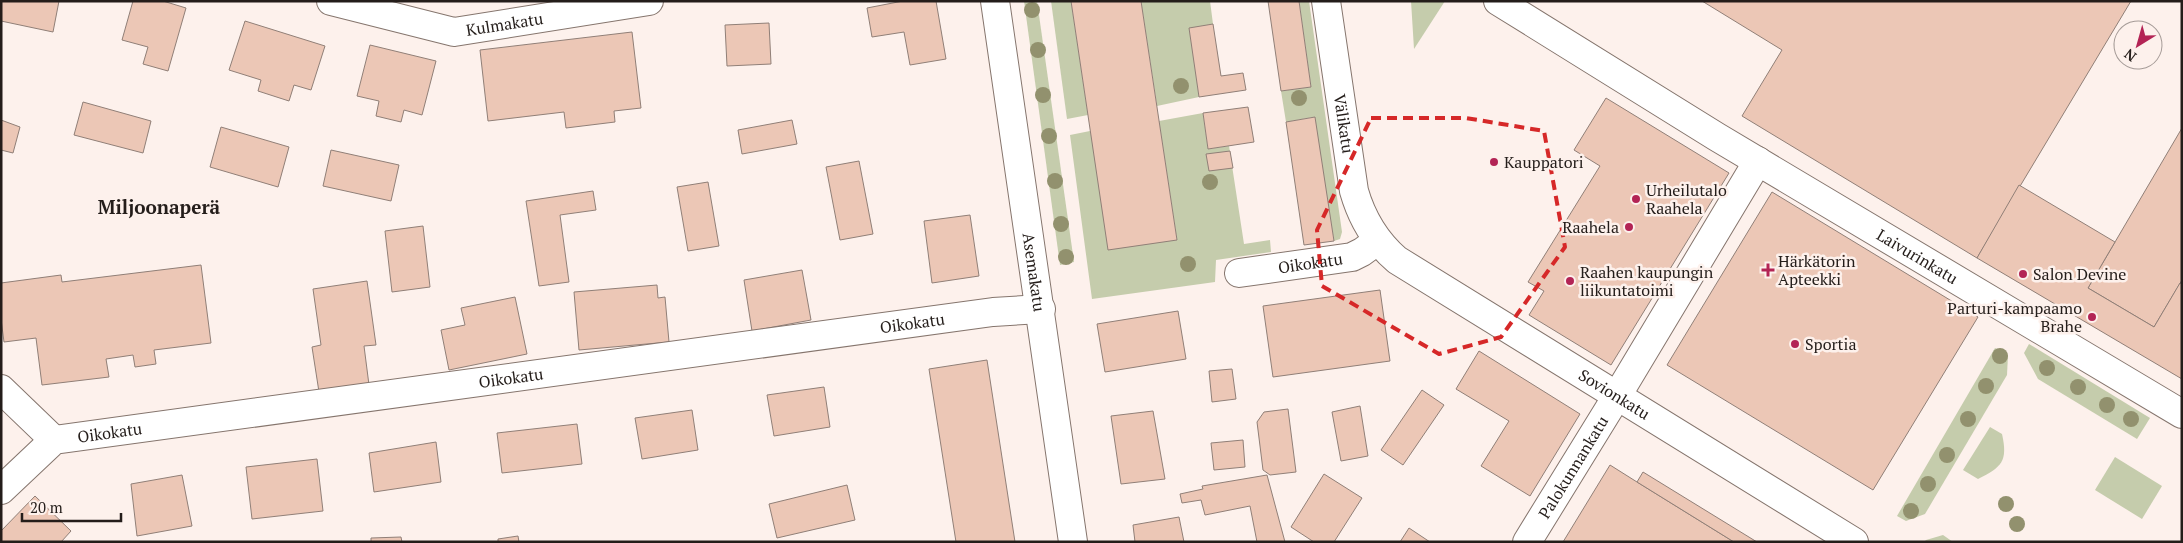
<svg xmlns="http://www.w3.org/2000/svg" width="2183" height="543" font-family="'PT Serif',serif">
<style>
.green{fill:#c5ccac}
.building{fill:#ecc7b6;stroke:#907f77}
.lines{fill:none;stroke-linecap:round;stroke-linejoin:round}
.street-casing{stroke:#85756d;stroke-width:30}
.street{stroke:#fff;stroke-width:28}
.tree{fill:#92916e}
.marked{fill:none;stroke:#d62828;stroke-width:4;stroke-dasharray:10 6;stroke-linejoin:round}
.poi-dot{fill:#b32455;stroke:#fdf1ec;stroke-width:2}
.labels{text-anchor:middle;stroke-width:5;stroke-linejoin:round;paint-order:stroke}
.street-label{font-size:16px;fill:#241d1a;stroke:#fdf1ec}
.poi-label{font-size:16px;fill:#241d1a;stroke:#fdf1ec;text-anchor:start}
.quarter-label{font-size:19px;font-weight:bold;fill:#241d1a;stroke:#fdf1ec}
</style>
<rect width="100%" height="100%" fill="#fdf1ec"/>
<!-- green -->
<g class="green">
<path d="M1024 1H1037L1074 262 1060 265Z"/>
<path d="M1051 1H1071L1088 115 1067 119Z"/>
<path d="M1141 1H1210L1213 24 1190 29 1199 97 1157 106Z"/>
<path d="M1299 1H1309L1342 232 1340 239 1334 241 1314 117 1286 122 1281 91 1311 87Z"/>
<path d="M1411 1H1445L1414 49Z"/>
<path d="M1203 113 1208 149 1229 146 1244 244 1270 240 1271 252 1216 260 1215 282 1092 299 1070 135 1090 131 1177 240 1159 121Z"/>
<path d="M2029 344 2150 418 2137 439 2038 379 2024 353Z"/>
<path d="M1995 348 2008 355 2007 375 1925 514 1906 521 1897 516Z"/>
<path d="M1990 427 2002 434C2008 461 2002 467 1978 479L1963 470Z"/>
<path d="M2115 457 2162 486 2142 519 2095 490Z"/>
<path d="M1943 535 1953 542H1924L1926 540Z"/>
</g>
<!-- building -->
<g class="building">
<path d="M1 1H59L53 32 1 21Z"/>
<path d="M133 1H163L186 8 168 71 143 64 148 47 122 40Z"/>
<path d="M903 1H936L946 59 910 65 904 32 872 37 867 8Z"/>
<path d="M1071 1H1141L1177 240 1108 250Z"/>
<path d="M1268 1H1299L1311 87 1281 91Z"/>
<path d="M1702 1H2131L1977 258 1742 116 1782 50Z"/>
<path d="M245 21 325 46 311 90 294 85 289 101 258 91 261 80 229 70Z"/>
<path d="M769 23 771 64 727 66 725 25Z"/>
<path d="M1213 24 1221 76 1243 73 1246 90 1199 97 1189 28Z"/>
<path d="M632 32 641 108 614 111 615 122 566 128 564 112 488 121 480 50Z"/>
<path d="M370 45 436 61 422 115 404 110 401 122 376 116 379 101 357 96Z"/>
<path d="M1606 98 1729 173 1611 365 1529 315 1544 291 1528 282 1600 166 1574 150Z"/>
<path d="M83 102 151 121 143 153 74 135Z"/>
<path d="M1248 107 1254 142 1208 149 1203 113Z"/>
<path d="M1315 117 1334 241 1304 245 1286 122Z"/>
<path d="M1 120 20 127 13 153 1 150Z"/>
<path d="M792 120 797 144 742 154 738 130Z"/>
<path d="M221 127 289 147 278 187 210 167Z"/>
<path d="M2182 128V280L2154 327 2088 288Z"/>
<path d="M331 150 399 165 391 201 323 186Z"/>
<path d="M1230 151 1233 168 1209 171 1206 154Z"/>
<path d="M859 161 873 234 840 240 826 167Z"/>
<path d="M708 182 719 246 688 251 677 187Z"/>
<path d="M2019 185 2115 242 2088 288 2154 327 2180 283 2182 284V379L1977 258Z"/>
<path d="M593 191 596 210 560 215 569 282 539 286 526 201Z"/>
<path d="M1772 192 1978 317 1873 490 1667 365Z"/>
<path d="M970 215 979 276 932 283 924 221Z"/>
<path d="M423 226 430 287 392 292 385 231Z"/>
<path d="M201 265 211 343 154 350 156 364 135 367 133 355 106 359 109 377 42 385 36 338 4 342 1 319V283L61 275 62 282Z"/>
<path d="M802 270 811 320 752 331 744 280Z"/>
<path d="M367 281 376 345 364 346 369 385 319 392 312 347 321 345 313 289Z"/>
<path d="M657 285 658 298 665 297 669 342 579 350 574 292Z"/>
<path d="M1380 290 1390 361 1273 377 1263 306Z"/>
<path d="M515 297 527 354 449 370 441 330 465 325 461 308Z"/>
<path d="M1178 311 1186 359 1105 372 1097 324Z"/>
<path d="M1479 351 1580 414 1530 496 1481 466 1509 421 1456 389Z"/>
<path d="M987 360 1015 542H956L929 369Z"/>
<path d="M1232 369 1236 399 1212 402 1209 371Z"/>
<path d="M824 387 830 427 774 436 767 395Z"/>
<path d="M1422 390 1444 405 1403 465 1381 450Z"/>
<path d="M1360 406 1368 456 1341 461 1332 412Z"/>
<path d="M1288 409 1296 472 1270 475 1263 470 1257 422 1264 412Z"/>
<path d="M692 410 698 450 642 459 635 418Z"/>
<path d="M1153 411 1165 479 1121 484 1111 416Z"/>
<path d="M577 424 582 464 502 473 497 433Z"/>
<path d="M1243 440 1245 467 1214 470 1211 443Z"/>
<path d="M436 442 441 482 374 492 369 453Z"/>
<path d="M317 459 323 511 252 519 246 467Z"/>
<path d="M1610 465 1637 482 1734 542H1563Z"/>
<path d="M1643 472 1757 542H1734L1637 482Z"/>
<path d="M1324 474 1362 498 1334 542H1314L1291 527Z"/>
<path d="M182 475 192 526 137 536 131 484Z"/>
<path d="M1267 475 1285 542H1257L1250 506 1205 515 1201 500 1182 503 1180 494 1203 489 1202 486Z"/>
<path d="M847 485 855 520 777 538 769 504Z"/>
<path d="M35 496 71 531 61 542H1V531Z"/>
<path d="M1179 517 1184 542H1135L1133 525Z"/>
<path d="M1409 528 1430 542H1400Z"/>
<path d="M518 536 519 542H498V539Z"/>
<path d="M401 537 402 542H371V538Z"/>
</g>
<g class="lines">
<!-- street casing -->
<g class="street-casing">
<g id="street">
<path id="s1" d="M331 1 454 32 649 1"/>
<path id="s2" d="M995 1 1073 542"/>
<path id="s3" d="M1326 1 1354 191C1362 219 1375 241 1397 260L1854 542"/>
<path id="s4" d="M1498 1 1717 137 2182 414"/>
<path id="s5" d="M1239 273 1352 257 1362 252 1377 241"/>
<path d="M1 389 54 440"/>
<path id="s6" d="M1 490 54 440 993 312 1041 309"/>
<path id="s7" d="M1527 542 1617 396 1758 161"/>
</g>
</g>
<!-- street -->
<use href="#street" class="street"/>
</g>
<!-- trees -->
<g class="tree">
<circle cx="1032" cy="10" r="8"/>
<circle cx="1038" cy="50" r="8"/>
<circle cx="1181" cy="86" r="8"/>
<circle cx="1043" cy="95" r="8"/>
<circle cx="1299" cy="98" r="8"/>
<circle cx="1049" cy="136" r="8"/>
<circle cx="1055" cy="181" r="8"/>
<circle cx="1210" cy="182" r="8"/>
<circle cx="1061" cy="224" r="8"/>
<circle cx="1066" cy="257" r="8"/>
<circle cx="1188" cy="264" r="8"/>
<circle cx="2000" cy="356" r="8"/>
<circle cx="2047" cy="368" r="8"/>
<circle cx="1986" cy="386" r="8"/>
<circle cx="2078" cy="387" r="8"/>
<circle cx="2107" cy="405" r="8"/>
<circle cx="1968" cy="419" r="8"/>
<circle cx="2131" cy="419" r="8"/>
<circle cx="1947" cy="455" r="8"/>
<circle cx="1928" cy="484" r="8"/>
<circle cx="2006" cy="504" r="8"/>
<circle cx="1911" cy="511" r="8"/>
<circle cx="2017" cy="524" r="8"/>
</g>
<!-- marked area -->
<path class="marked" d="M1371 118H1466L1544 131 1565 247 1501 337 1439 354 1322 286 1317 230Z"/>
<!-- markers -->
<g class="poi-dot">
<circle cx="1494" cy="162" r="5"/>
<circle cx="1636" cy="199" r="5"/>
<circle cx="1629" cy="227" r="5"/>
<path d="M1765.5 262.5h5v5h5v5h-5v5h-5v-5h-5v-5h5z"/>
<circle cx="2023" cy="274" r="5"/>
<circle cx="1570" cy="281" r="5"/>
<circle cx="2092" cy="317" r="5"/>
<circle cx="1795" cy="344" r="5"/>
</g>
<g class="labels">
<!-- street labels -->
<g class="street-label">
<text dy="6" stroke="none"><textPath href="#s1" startOffset="178">Kulmakatu</textPath></text>
<text dy="6" stroke="none"><textPath href="#s3" startOffset="124">Välikatu</textPath></text>
<text dy="6" stroke="none"><textPath href="#s4" startOffset="491">Laivurinkatu</textPath></text>
<text dy="6" stroke="none"><textPath href="#s5" startOffset="72">Oikokatu</textPath></text>
<text dy="6" stroke="none"><textPath href="#s2" startOffset="274">Asemakatu</textPath></text>
<text dy="6" stroke="none"><textPath href="#s6" startOffset="939">Oikokatu</textPath></text>
<text dy="6" stroke="none"><textPath href="#s6" startOffset="534">Oikokatu</textPath></text>
<text dy="6" stroke="none"><textPath href="#s3" startOffset="530">Sovionkatu</textPath></text>
<text dy="6" stroke="none"><textPath href="#s6" startOffset="129">Oikokatu</textPath></text>
<text dy="6" stroke="none"><textPath href="#s7" startOffset="88">Palokunnankatu</textPath></text>
</g>
<!-- poi labels -->
<g class="poi-label">
<text x="1504" y="168">Kauppatori</text>
<text x="1646" y="196">Urheilutalo<tspan x="1646" dy="18">Raahela</tspan></text>
<text x="1619" y="233" text-anchor="end">Raahela</text>
<text x="1778" y="267">Härkätorin<tspan x="1778" dy="18">Apteekki</tspan></text>
<text x="1580" y="278">Raahen kaupungin<tspan x="1580" dy="18">liikuntatoimi</tspan></text>
<text x="2033" y="280">Salon Devine</text>
<text x="2082" y="314" text-anchor="end">Parturi-kampaamo<tspan x="2082" dy="18">Brahe</tspan></text>
<text x="1805" y="350">Sportia</text>
</g>
<!-- quarter labels -->
<g class="quarter-label">
<text x="159" y="214">Miljoonaperä</text>
</g>
</g>
<!-- border -->
<rect width="2183" height="543" fill="none" stroke="#241d1a" stroke-width="5"/>
<!-- north arrow -->
<g transform="translate(2138 45) rotate(217)"><circle r="24" fill="#fdf1ec" stroke="#a69c98"/>
<path d="M0-4L9 19L0 12L-9 19Z" fill="#b32455"/>
<text y="-8" font-size="14" font-weight="bold" text-anchor="middle" fill="#241d1a">N</text>
</g>
<!-- scale -->
<path d="M22 513v8h99v-8" fill="none" stroke="#241d1a" stroke-width="2.5"/>
<text x="30" y="513" font-size="15" fill="#241d1a" stroke="#fdf1ec" stroke-width="4" paint-order="stroke">20 m</text>
</svg>
